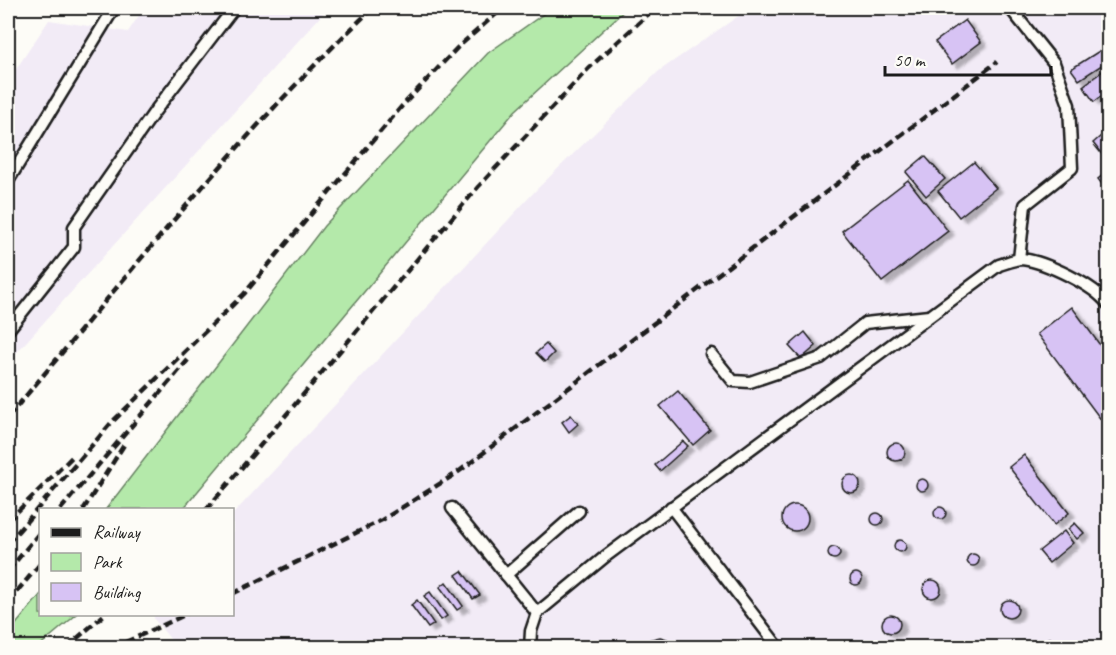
<svg xmlns="http://www.w3.org/2000/svg" width="1116" height="655" font-family="Caveat,sans-serif">
<style>
.built{fill:#f2ebf6}
.green{fill:#b4e9aa;stroke:#688263;stroke-width:1.5}
.building{fill:#d7c3f4;stroke:#1c1c1c;stroke-width:1.5;filter:url(#shadow)}
.lines{fill:none;stroke-linecap:round;stroke-linejoin:round}
.lane-casing{stroke:#1c1c1c;stroke-width:15}
.lane{stroke:#fdfcf7;stroke-width:10}
.rail{stroke:#1c1c1c;stroke-width:4.5;stroke-dasharray:9 4.5;stroke-linecap:butt}
</style>
<defs>
<filter id="shadow"><feDropShadow dx="6" dy="4" stdDeviation="1.5" flood-color="#0004"/></filter>
</defs>
<rect width="100%" height="100%" fill="#fdfcf7"/>
<filter id="ink" filterUnits="userSpaceOnUse"><feTurbulence type="fractalNoise" baseFrequency=".0167" numOctaves="2"/><feDisplacementMap in="SourceGraphic" scale="12" xChannelSelector="R" yChannelSelector="G"/><feConvolveMatrix kernelMatrix="1 2 1 2 8 2 1 2 1" color-interpolation-filters="sRGB"/></filter>
<g filter="url(#ink)">
<!-- built -->
<g class="built">
<path d="M144 8H328L8 362V81L49 20 128 32Z"/>
<path d="M750 8H1106L1108 11V647L184 648 171 640 154 619V615L232 614 233 514 538 188 659 71Z"/>
</g>
<!-- green -->
<g class="green">
<path d="M552 8H627L515 111 183 509H106L324 226 488 53Z"/>
<path d="M40 595V614L76 615 38 647H8V634Z"/>
</g>
<!-- building -->
<g class="building">
<path d="M965 20 981 42 952 64 935 42Z"/>
<path d="M1104 48 1108 61 1079 80 1071 69Z"/>
<path d="M1108 67V91L1094 102 1083 86Z"/>
<path d="M1108 130V162L1093 143Z"/>
<path d="M925 156 945 179 926 196 906 172Z"/>
<path d="M974 162 996 188 959 217 938 191Z"/>
<path d="M1108 171V192L1098 179Z"/>
<path d="M908 180 948 231 882 282 842 231Z"/>
<path d="M1072 307 1108 356V429L1037 334Z"/>
<path d="M805 332 816 346 801 359 789 346Z"/>
<path d="M546 344 554 353 545 362 536 353Z"/>
<path d="M678 391 710 430 693 445 660 406Z"/>
<path d="M571 415 578 424 569 432 562 422Z"/>
<path d="M683 441 688 446 660 471 655 465Z"/>
<circle cx="896" cy="452" r="9"/>
<path d="M1024 455 1069 513 1054 525 1009 467Z"/>
<circle cx="851" cy="484" r="9"/>
<circle cx="922" cy="485" r="6"/>
<circle cx="795" cy="518" r="13"/>
<circle cx="940" cy="513" r="6"/>
<circle cx="877" cy="519" r="6"/>
<path d="M1075 523 1084 533 1077 539 1068 529Z"/>
<path d="M1064 531 1073 543 1049 563 1039 551Z"/>
<circle cx="900" cy="546" r="6"/>
<circle cx="834" cy="553" r="6"/>
<circle cx="973" cy="560" r="6"/>
<path d="M462 571 480 595 473 599 456 575Z"/>
<circle cx="856" cy="579" r="6"/>
<circle cx="932" cy="589" r="9"/>
<path d="M446 582 463 606 457 610 440 587Z"/>
<path d="M430 592 447 616 441 620 424 596Z"/>
<circle cx="1009" cy="609" r="9"/>
<path d="M417 600 434 624 428 628 411 605Z"/>
<circle cx="891" cy="624" r="9"/>
<path d="M660 637 667 639 677 648H638L644 641Z"/>
<path d="M1049 638 1057 642 1061 648H1035L1040 641Z"/>
</g>
<g class="lines">
<!-- lane casing -->
<g class="lane-casing">
<g id="lane">
<path d="M1010 8 1054 63 1069 105 1072 168 1025 205 1019 259"/>
<path d="M8 181 114 8"/>
<path d="M8 330 74 247V227L155 111 234 8"/>
<path d="M711 354 733 381 750 382 821 358 865 323 929 316"/>
<path d="M671 507 779 648"/>
<path d="M452 508 537 613"/>
<path d="M506 575 579 511"/>
<path d="M530 648 531 631 537 613 606 556 999 265C1006 263 1015 259 1022 259 1046 262 1094 285 1108 304"/>
</g>
</g>
<!-- lane -->
<use href="#lane" class="lane"/>
<!-- rail -->
<g class="rail">
<path d="M8 417C126 278 240 133 373 8"/>
<path d="M60 510 188 360"/>
<path d="M83 510 124 445"/>
<path d="M206 510 478 187 589 68 655 8"/>
<path d="M8 521 74 455"/>
<path d="M8 543 112 422 244 294 402 106 458 47 503 8"/>
<path d="M8 571 40 532"/>
<path d="M232 594 382 520 457 473 997 62"/>
<path d="M8 602 40 564"/>
<path d="M66 648 105 614"/>
<path d="M113 648 187 614"/>
</g>
</g>
</g>
<!-- margin -->
<rect width="1116" height="655" fill="none" stroke="#fdfcf7" stroke-width="30"/>
<rect x="15" y="15" width="1086" height="625" fill="none" stroke="#1c1c1c" stroke-width="2" filter="url(#ink)"/>
<!-- legend -->
<rect x="39" y="508" width="195" height="108" fill="#fdfcf7" stroke="#a3a29f" stroke-width="1.5"/>
<rect x="51" y="528" width="30" height="9" fill="#1c1c1c" stroke="#a3a29f" stroke-width="1.5"/>
<text x="93" y="538" font-size="18" fill="#1c1c1c">Railway</text>
<rect x="51" y="553" width="30" height="18" fill="#b4e9aa" stroke="#a3a29f" stroke-width="1.5"/>
<text x="93" y="568" font-size="18" fill="#1c1c1c">Park</text>
<rect x="51" y="583" width="30" height="18" fill="#d7c3f4" stroke="#a3a29f" stroke-width="1.5"/>
<text x="93" y="598" font-size="18" fill="#1c1c1c">Building</text>
<!-- scale -->
<path d="M885 66v9h166v-9" fill="none" stroke="#1c1c1c" stroke-width="3"/>
<text x="894" y="66" font-size="18" fill="#1c1c1c" stroke="#fdfcf7" stroke-width="4.5" paint-order="stroke">50 m</text>
</svg>
